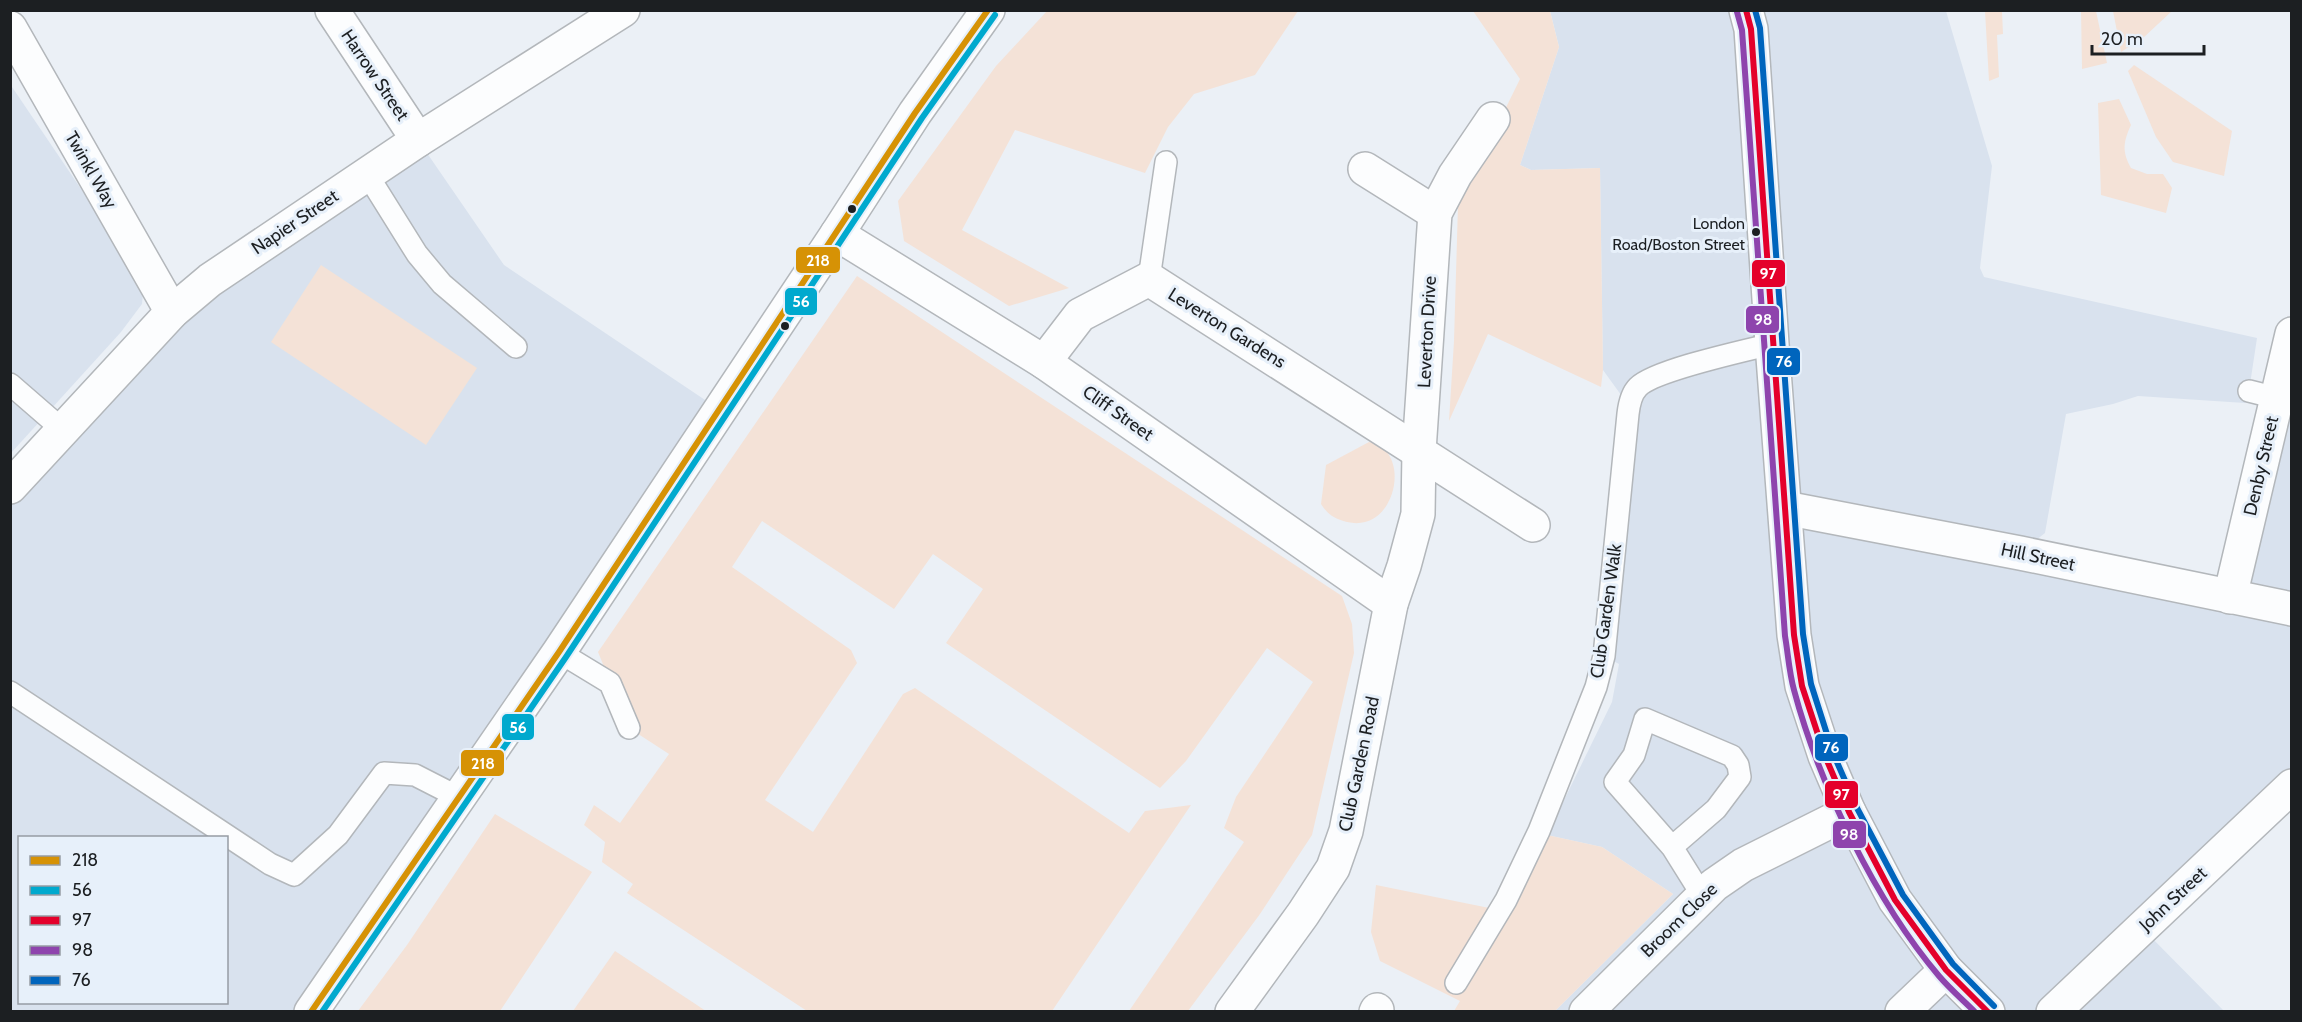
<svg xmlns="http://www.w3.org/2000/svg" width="2302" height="1022" font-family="Cabin,sans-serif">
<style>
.built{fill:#d9e2ee;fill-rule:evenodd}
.green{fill:#f4e2d7}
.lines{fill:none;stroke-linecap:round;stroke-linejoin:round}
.lane-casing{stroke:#b3b7bb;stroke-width:24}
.street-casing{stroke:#b3b7bb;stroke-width:36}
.secondary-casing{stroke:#b3b7bb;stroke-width:36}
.lane{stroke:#fcfdfe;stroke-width:21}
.street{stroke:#fcfdfe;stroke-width:33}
.secondary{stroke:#fcfdfe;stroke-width:33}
.bus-1-casing{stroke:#e7f0fa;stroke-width:10}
.bus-2-casing{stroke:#e7f0fa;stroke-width:10}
.bus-3-casing{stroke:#e7f0fa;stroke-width:10}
.bus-4-casing{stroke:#e7f0fa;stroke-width:10}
.bus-5-casing{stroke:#e7f0fa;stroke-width:10}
.bus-1{stroke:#d69205;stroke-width:6}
.bus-2{stroke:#00a9ce;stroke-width:6}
.bus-3{stroke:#e4002b;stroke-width:6}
.bus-4{stroke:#8e44ad;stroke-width:6}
.bus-5{stroke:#0065bd;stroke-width:6}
.bus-dot{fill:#1c1f22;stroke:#e7f0fa;stroke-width:2}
.labels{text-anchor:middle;stroke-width:6;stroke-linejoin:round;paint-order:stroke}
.bus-label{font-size:16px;fill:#1c1f22;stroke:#e7f0fa;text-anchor:end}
.street-label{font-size:18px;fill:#1c1f22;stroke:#e7f0fa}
.line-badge{stroke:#e7f0fa;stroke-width:2}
.badge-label{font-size:16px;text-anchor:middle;font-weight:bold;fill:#fff}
</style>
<rect width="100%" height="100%" fill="#ebf0f6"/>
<!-- built -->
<g class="built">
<path d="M1550 11H1946L1992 166 1980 268 1984 277 2257 338 2249 391 2245 403 2138 396 2113 404 2066 414 2045 533 2021 552 2230 597 2291 374V786L2142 928 2224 1011H1555L1673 894 1602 847 1547 835 1612 702 1619 664 1604 656 1629 406 1603 370 1600 168 1531 170 1520 165 1559 47Z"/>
<path d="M10 84 144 282 142 304 121 332 11 453Z"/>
<path d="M418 140 504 265 720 410 311 1011H11L10 488 172 312ZM20 838H226V1002H20Z"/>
</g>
<!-- green -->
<g class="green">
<path d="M1047 11H1298L1255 75 1194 94 1168 127 1145 173 1015 130 962 230 1069 288 1009 306 904 241 898 201 996 66Z"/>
<path d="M1473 11H1550L1559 47 1520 165 1531 170 1600 168 1603 370 1601 387 1488 334 1449 421 1454 341 1458 205 1520 79Z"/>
<path d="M1985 11H2002L2003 34 1997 35 1999 77 1989 81Z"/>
<path d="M2081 11H2096L2107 63 2082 69Z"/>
<path d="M2113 11V10L2172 11 2143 38 2121 52Z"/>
<path d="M2134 65 2232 131 2224 176 2173 162 2156 137 2128 71Z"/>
<path d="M2119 99 2131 125C2123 142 2122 152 2131 168L2147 174H2163L2172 188 2166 213 2101 195 2098 103Z"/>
<path d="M321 265 477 368 426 445 271 342Z"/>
<path d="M857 276 1342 596 1352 624 1354 653 1312 835 1260 914 1188 1011H1129L1244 842 1224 828 1236 797 1313 682 1267 648 1186 761 1160 788 946 643 983 589 933 554 894 609 762 521 732 567 851 650 857 663 765 800 813 832 903 694 915 688 1129 833 1145 811 1191 805 1052 1011H807L627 893 633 884 602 862 605 842 584 825 594 805 620 823 669 754 629 728 598 652Z"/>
<path d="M1369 442C1413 449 1397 534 1347 522 1335 519 1328 515 1321 504L1326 465Z"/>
<path d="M495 814 592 872 500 1011H358L407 945Z"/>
<path d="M1547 835 1602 847 1673 894 1555 1011H1454L1460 1001 1380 961 1371 932 1376 885 1509 912Z"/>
<path d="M615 951 706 1011H573Z"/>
</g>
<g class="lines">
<!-- lane casing -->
<g class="lane-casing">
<g id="lane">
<path d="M367 174 417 254 442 284 516 347"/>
<path d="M1149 279 1166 162"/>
<path d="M10 384 63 430"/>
<path d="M2249 391 2277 398"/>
<path d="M559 652 610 683 629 728"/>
<path d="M10 692 270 864 294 875 338 835 384 773 415 775 458 797"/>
<path d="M1672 847 1716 809 1740 777 1738 765 1732 756 1645 719 1634 755 1615 782 1672 847 1702 895"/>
<path d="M1456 983 1506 900 1539 831 1596 687 1604 656 1628 414C1629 405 1631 394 1638 387 1655 370 1744 351 1772 344"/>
</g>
</g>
<!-- street casing -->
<g class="street-casing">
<g id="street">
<path d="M332 10 418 140"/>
<path d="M10 28 172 312"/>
<path d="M1365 169 1435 213"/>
<path d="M837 234 1044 362 1391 604"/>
<path d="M1044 362 1080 315 1149 279 1533 525"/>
<path d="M10 487 172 312 210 280 418 140 623 10"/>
<path d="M1785 508 2020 553 2292 609"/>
<path d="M2230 597 2292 334"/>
<path d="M1232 1012 1303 914 1333 868 1346 831 1391 604 1404 566 1418 514 1419 451 1435 213 1455 175 1493 119"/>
<path d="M1376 1012 1377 1010"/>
<path d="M1586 1012 1714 885 1743 865 1849 812"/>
<path d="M1902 1012 1946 970"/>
<path d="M2053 1012 2292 786"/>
</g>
</g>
<!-- secondary casing -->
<g class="secondary-casing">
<g id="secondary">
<path d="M1746 10 1751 29 1772 344 1794 635 1802 686 1825 756 1849 812 1895 900 1946 970 1988 1012"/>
<path d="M311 1012 559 652 837 234 915 113 988 10"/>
</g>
</g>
<!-- lane -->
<use href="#lane" class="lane"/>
<!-- street -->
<use href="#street" class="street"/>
<!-- secondary -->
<use href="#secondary" class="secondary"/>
<!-- bus-1 casing -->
<g class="bus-1-casing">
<path id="bus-1" d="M311 1012 559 652 915 113 988 10"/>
</g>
<!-- bus-2 casing -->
<g class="bus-2-casing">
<path id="bus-2" d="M322 1012 566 657 922 118 995 15"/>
</g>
<!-- bus-3 casing -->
<g class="bus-3-casing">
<path id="bus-3" d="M1746 10 1751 29 1794 635 1802 686 1825 756 1849 812 1895 900 1946 970 1988 1012"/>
</g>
<!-- bus-4 casing -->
<g class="bus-4-casing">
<path id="bus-4" d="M1737 12 1742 30 1785 636C1788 653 1789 672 1794 690 1819 784 1876 902 1939 976 1950 989 1963 1000 1975 1012"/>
</g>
<!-- bus-5 casing -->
<g class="bus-5-casing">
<path id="bus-5" d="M1755 10 1760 28 1803 634 1811 684 1833 753 1857 808 1903 895 1953 964 1994 1006"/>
</g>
<!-- bus-1 -->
<use href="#bus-1" class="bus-1"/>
<!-- bus-2 -->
<use href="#bus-2" class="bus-2"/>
<!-- bus-3 -->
<use href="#bus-3" class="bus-3"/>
<!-- bus-4 -->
<use href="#bus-4" class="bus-4"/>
<!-- bus-5 -->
<use href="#bus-5" class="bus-5"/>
</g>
<!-- markers -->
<g class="bus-dot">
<circle cx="852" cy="209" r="5"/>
<circle cx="1756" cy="232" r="5"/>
<circle cx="785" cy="326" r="5"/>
</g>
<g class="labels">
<!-- bus labels -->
<g class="bus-label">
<text x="1745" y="229">London<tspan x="1745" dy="21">Road/Boston Street</tspan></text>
</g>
<!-- street labels -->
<g class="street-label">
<text transform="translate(375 75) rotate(56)" y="6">Harrow Street</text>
<text transform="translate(91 170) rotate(60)" y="6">Twinkl Way</text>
<text transform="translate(295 222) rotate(-34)" y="6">Napier Street</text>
<text transform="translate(1227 328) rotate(32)" y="6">Leverton Gardens</text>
<text transform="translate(1427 332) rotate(-87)" y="6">Leverton Drive</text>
<text transform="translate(1118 413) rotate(35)" y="6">Cliff Street</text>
<text transform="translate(2261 466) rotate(-77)" y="6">Denby Street</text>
<text transform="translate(2038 557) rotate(12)" y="6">Hill Street</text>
<text transform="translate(1606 611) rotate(-82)" y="6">Club Garden Walk</text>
<text transform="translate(1359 764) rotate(-78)" y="6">Club Garden Road</text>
<text transform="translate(2173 899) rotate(-43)" y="6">John Street</text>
<text transform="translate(1679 920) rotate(-44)" y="6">Broom Close</text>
</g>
</g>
<g class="line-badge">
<rect x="795" y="246" width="46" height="28" rx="6" fill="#d69205"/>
<rect x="1751" y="259" width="35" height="29" rx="6" fill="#e4002b"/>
<rect x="784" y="287" width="34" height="29" rx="6" fill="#00a9ce"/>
<rect x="1745" y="305" width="35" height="29" rx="6" fill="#8e44ad"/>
<rect x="1766" y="347" width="35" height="29" rx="6" fill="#0065bd"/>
<rect x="501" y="713" width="34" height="28" rx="6" fill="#00a9ce"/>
<rect x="1814" y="733" width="35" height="29" rx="6" fill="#0065bd"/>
<rect x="460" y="749" width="45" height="28" rx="6" fill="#d69205"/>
<rect x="1824" y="780" width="35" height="29" rx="6" fill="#e4002b"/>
<rect x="1832" y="820" width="35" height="29" rx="6" fill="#8e44ad"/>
</g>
<g class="badge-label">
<text x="818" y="266">218</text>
<text x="1768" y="279">97</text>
<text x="801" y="307">56</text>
<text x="1763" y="325">98</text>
<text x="1784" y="367">76</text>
<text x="518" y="733">56</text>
<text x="1831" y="753">76</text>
<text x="483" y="769">218</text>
<text x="1841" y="800">97</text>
<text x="1849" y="840">98</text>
</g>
<!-- border -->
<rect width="2302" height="1022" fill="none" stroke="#1c1f22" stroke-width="24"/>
<!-- legend -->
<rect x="18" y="836" width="210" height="168" fill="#e7f0fa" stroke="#969ca4" stroke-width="1.5"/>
<rect x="30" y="856" width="30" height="9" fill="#d69205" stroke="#969ca4" stroke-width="1.5"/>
<text x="72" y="866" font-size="18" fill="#1c1f22">218</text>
<rect x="30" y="886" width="30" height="9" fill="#00a9ce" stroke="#969ca4" stroke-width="1.5"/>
<text x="72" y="896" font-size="18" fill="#1c1f22">56</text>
<rect x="30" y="916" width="30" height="9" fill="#e4002b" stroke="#969ca4" stroke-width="1.5"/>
<text x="72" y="926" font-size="18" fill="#1c1f22">97</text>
<rect x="30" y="946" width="30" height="9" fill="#8e44ad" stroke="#969ca4" stroke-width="1.5"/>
<text x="72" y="956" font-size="18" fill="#1c1f22">98</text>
<rect x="30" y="976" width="30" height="9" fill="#0065bd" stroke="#969ca4" stroke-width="1.5"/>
<text x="72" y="986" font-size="18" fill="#1c1f22">76</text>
<!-- scale -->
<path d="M2092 45v9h112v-9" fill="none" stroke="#1c1f22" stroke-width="3"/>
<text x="2101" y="45" font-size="18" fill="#1c1f22" stroke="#e7f0fa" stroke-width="4.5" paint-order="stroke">20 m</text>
</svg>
